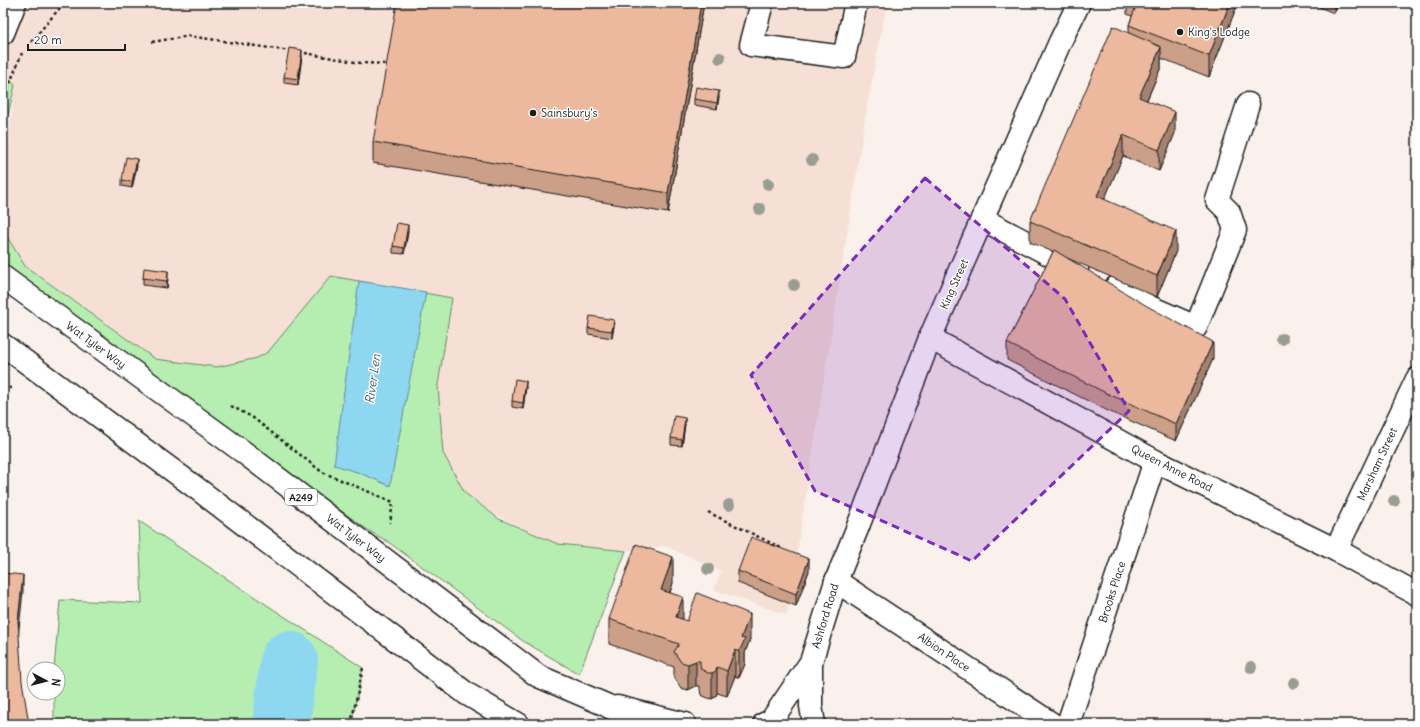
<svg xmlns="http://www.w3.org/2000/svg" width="1420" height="727" font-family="Delius,sans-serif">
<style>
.built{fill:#f6e0d5}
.green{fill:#b6eeb1;stroke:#698566}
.water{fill:#8ed7f0;stroke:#608c9b}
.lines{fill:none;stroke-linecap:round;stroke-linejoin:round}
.river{stroke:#8ed7f0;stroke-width:58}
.minor-casing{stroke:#1c1c1c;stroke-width:25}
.highway-casing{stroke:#1c1c1c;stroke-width:25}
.path{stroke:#1c1c1c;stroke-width:2.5;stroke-dasharray:3 3;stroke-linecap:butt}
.minor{stroke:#fff;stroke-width:22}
.highway{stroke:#fff;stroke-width:22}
.tree{fill:#9a9e92}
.wall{fill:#cb9f88;stroke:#1c1c1c}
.shaded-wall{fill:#a5826f;stroke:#1c1c1c}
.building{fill:#ecb99e;stroke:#1c1c1c}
.marked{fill:#7b2cbf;fill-opacity:0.2;stroke:#7b2cbf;stroke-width:3;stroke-dasharray:8 5;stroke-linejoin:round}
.poi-dot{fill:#1c1c1c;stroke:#fff;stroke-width:1.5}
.labels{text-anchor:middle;stroke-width:3;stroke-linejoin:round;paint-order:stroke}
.shield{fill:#fff;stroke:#606060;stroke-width:1}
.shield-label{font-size:10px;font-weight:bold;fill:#1c1c1c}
.poi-label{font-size:11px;fill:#1c1c1c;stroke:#fff;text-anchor:start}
.street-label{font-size:11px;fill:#1c1c1c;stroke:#fff}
.water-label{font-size:12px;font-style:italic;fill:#445d66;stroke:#fff}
</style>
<rect width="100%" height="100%" fill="#fbf1ec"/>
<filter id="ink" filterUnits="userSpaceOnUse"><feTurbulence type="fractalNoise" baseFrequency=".025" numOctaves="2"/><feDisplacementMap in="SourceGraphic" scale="8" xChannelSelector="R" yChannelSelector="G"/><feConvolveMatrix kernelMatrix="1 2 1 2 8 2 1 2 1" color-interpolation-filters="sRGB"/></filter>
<g filter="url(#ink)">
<!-- built -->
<path class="built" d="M3 3H887L868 101 787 615 714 590 721 571 665 546 626 551 558 544 155 359 25 266 3 230V186L15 85 3 80Z"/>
<!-- green -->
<g class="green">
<path d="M3 75 15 85 3 137Z"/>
<path d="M3 230 25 266 155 359 217 367 257 358 268 352 331 276 452 298 438 385 443 453 465 493 499 519 558 544 626 551 579 674 523 641 387 541 371 532 179 396 15 272 3 259Z"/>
<path d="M139 521 363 668 351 724H54V693H58V669H54L60 600 142 603Z"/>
</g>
<!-- water -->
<path class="water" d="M359 281 426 292 390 486 360 473 334 465Z"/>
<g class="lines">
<!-- river -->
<path class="river" d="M281 724 289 660"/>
<!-- minor casing -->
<g class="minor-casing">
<g id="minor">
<path d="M762 3 751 45 844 57 856 3"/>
<path d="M3 33 15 3"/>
<path d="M982 219 1077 269"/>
<path d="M1115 288 1150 307 1196 327 1235 230 1229 212 1217 200 1248 104"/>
<path d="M930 338 1155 461 1336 550 1417 594"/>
<path d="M1336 550 1417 379"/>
<path d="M836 581 1052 724"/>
<path d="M811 662V706L814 724"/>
<path d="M617 707 685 724"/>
<path d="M764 724 771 721 811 662 836 581 857 529 930 338 1060 42 1079 3"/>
<path d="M1068 724 1155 461"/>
</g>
</g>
<!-- highway casing -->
<g class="highway-casing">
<g id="highway">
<path d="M3 277 242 451 538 676 606 705 641 724"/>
<path d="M3 345 199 490 467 694 518 724"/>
</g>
</g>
<!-- path -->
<g class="path">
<path d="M31 42 58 10 68 3"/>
<path d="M152 42 189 36 290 51"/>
<path d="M299 52 361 63 389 64"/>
<path d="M3 100 22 53"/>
<path d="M3 386 14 389"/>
<path d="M231 406 252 417 322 472 393 502 390 523"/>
<path d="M708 512C733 525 758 536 783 549"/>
<path d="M351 724 363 668"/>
</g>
<!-- minor -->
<use href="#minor" class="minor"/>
<!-- highway -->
<use href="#highway" class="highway"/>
</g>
<!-- trees -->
<g class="tree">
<circle cx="720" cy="58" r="6"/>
<circle cx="812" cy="160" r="6"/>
<circle cx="768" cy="184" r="6"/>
<circle cx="760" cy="209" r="6"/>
<circle cx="794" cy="285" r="6"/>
<circle cx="1282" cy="339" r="6"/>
<circle cx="1394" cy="501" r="6"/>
<circle cx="729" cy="505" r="6"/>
<circle cx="708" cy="569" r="6"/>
<circle cx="1251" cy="667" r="6"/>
<circle cx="1294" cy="683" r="6"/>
</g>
<!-- wall -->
<g class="wall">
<path d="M704 3 668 213 373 163V142Z"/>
<path d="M1127 3H1238L1209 77 1161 58V67L1147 100 1175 133 1159 171 1123 156 1104 200 1176 251 1157 297 1067 258 1213 359 1176 441 1106 410 1007 360V343L1053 252 1030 242V221L1129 33V25L1132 16 1127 14Z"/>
<path d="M1309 3H1338L1334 13Z"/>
<path d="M302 56 298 85 284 83V77Z"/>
<path d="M719 97 717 109 694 105V99Z"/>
<path d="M137 166 132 188 122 186V180Z"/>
<path d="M408 232 404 254 393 253V246Z"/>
<path d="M168 277 167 288 143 285V278Z"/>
<path d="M614 326 612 338 588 334V328Z"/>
<path d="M526 387 523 409 512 407V401Z"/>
<path d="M685 424 682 446 671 445V438Z"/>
<path d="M738 571H809L796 606 738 583Z"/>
<path d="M673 583 670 593 683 620 750 639 745 653V664L739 678 735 676 727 696 717 693 716 696 712 699 708 698 701 695 700 690V686H696L688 690 681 688 674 677V667L609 644V619Z"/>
</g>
<!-- shaded-wall -->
<g class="shaded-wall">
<path d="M701 3H704L668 213V193Z"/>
<path d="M1230 3H1238L1209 77V56Z"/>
<path d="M1334 3H1338L1334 13Z"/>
<path d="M1161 47V67L1139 118V97Z"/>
<path d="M302 50V56L298 85V79Z"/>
<path d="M719 91V97L717 109V103Z"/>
<path d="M1175 112V133L1159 171V150Z"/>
<path d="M1123 135V156L1097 217V196Z"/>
<path d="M137 159V166L132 188V182Z"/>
<path d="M408 225V232L404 254V248Z"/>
<path d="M1176 231V251L1157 297V276Z"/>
<path d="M168 271V277L167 288V281Z"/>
<path d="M614 320V326L612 338V331Z"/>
<path d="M1213 342V359L1176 441V424Z"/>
<path d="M526 381V387L523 409V403Z"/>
<path d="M685 418V424L682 446V440Z"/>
<path d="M673 557V583L661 615V590Z"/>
<path d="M809 559V571L796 606V594Z"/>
<path d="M23 575V592L18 638V621Z"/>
<path d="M683 597V623L676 643V617Z"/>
<path d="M750 614V639L745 653V664L739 678V652L741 638Z"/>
<path d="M735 650V676L727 696V671Z"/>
<path d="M696 661V686L688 690V664Z"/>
<path d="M717 667V693L716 696 712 699V673Z"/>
</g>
<!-- building -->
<g class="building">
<path d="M397 3H701L668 193 373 142Z"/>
<path d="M1137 3H1230L1209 56 1129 25Z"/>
<path d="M1113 26 1161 47 1139 97 1175 112 1159 150 1123 135 1097 196 1176 231 1157 276 1030 221Z"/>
<path d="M289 48 302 50 298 79 284 77Z"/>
<path d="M696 87 719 91 717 103 694 99Z"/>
<path d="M126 157 137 159 132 182 122 180Z"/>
<path d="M397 223 408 225 404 248 393 246Z"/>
<path d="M1054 250 1147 306 1213 342 1176 424 1106 393 1007 343Z"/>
<path d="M144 268 168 271 167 281 143 278Z"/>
<path d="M590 316 614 320 612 331 588 328Z"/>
<path d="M515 379 526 381 523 403 512 401Z"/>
<path d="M674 416 685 418 682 440 671 438Z"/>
<path d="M751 537 809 559 796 594 738 571Z"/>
<path d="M636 544 673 557 661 590 683 597 676 617 687 621 697 593 750 614 741 638 745 639 739 652 735 650 727 671 717 667 716 671 712 673H708L701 669 700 664V661H696L688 664 681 662 674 652 679 644 609 619Z"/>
<path d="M3 573 23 575 18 621 22 681 29 724H3Z"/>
</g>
</g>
<!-- marked area -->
<path class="marked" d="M925 178 1065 299 1129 411 972 561 815 491 751 375Z"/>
<!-- markers -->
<g class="poi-dot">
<circle cx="1180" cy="32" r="4"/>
<circle cx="533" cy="113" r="4"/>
</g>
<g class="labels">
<!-- shield labels -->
<rect class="shield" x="285" y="489" width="32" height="16" rx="3"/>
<g class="shield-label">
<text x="301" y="501">A249</text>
</g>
<!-- poi labels -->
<g class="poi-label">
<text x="1188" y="36">King's Lodge</text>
<text x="541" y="117">Sainsbury's</text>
</g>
<!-- street labels -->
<g class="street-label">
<text transform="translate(954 284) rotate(-66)" y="4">King Street</text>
<text transform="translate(96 345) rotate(36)" y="4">Wat Tyler Way</text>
<text transform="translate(1377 464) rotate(-65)" y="4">Marsham Street</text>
<text transform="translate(1172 468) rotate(27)" y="4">Queen Anne Road</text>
<text transform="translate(356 538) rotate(37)" y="4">Wat Tyler Way</text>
<text transform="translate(1112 592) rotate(-72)" y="4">Brooks Place</text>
<text transform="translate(825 616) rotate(-73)" y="4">Ashford Road</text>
<text transform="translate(944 652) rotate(34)" y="4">Albion Place</text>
</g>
<!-- water labels -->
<g class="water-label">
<text transform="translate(373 379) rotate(-82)" y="4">River Len</text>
</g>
</g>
<!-- margin -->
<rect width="1420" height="727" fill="none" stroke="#fff" stroke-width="16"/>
<rect x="8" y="8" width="1404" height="711" fill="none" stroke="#1c1c1c" stroke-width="1.5" filter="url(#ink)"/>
<!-- north arrow -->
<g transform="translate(46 681) rotate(97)"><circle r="19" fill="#ffffff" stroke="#a4a4a4"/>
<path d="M0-3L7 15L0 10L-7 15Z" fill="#1c1c1c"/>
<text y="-6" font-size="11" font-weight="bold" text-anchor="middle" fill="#1c1c1c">N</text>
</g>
<!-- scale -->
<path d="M28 44v6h97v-6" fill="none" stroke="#1c1c1c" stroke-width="2"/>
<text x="34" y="44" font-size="12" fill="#1c1c1c" stroke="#ffffff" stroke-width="3" paint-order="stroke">20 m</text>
</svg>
